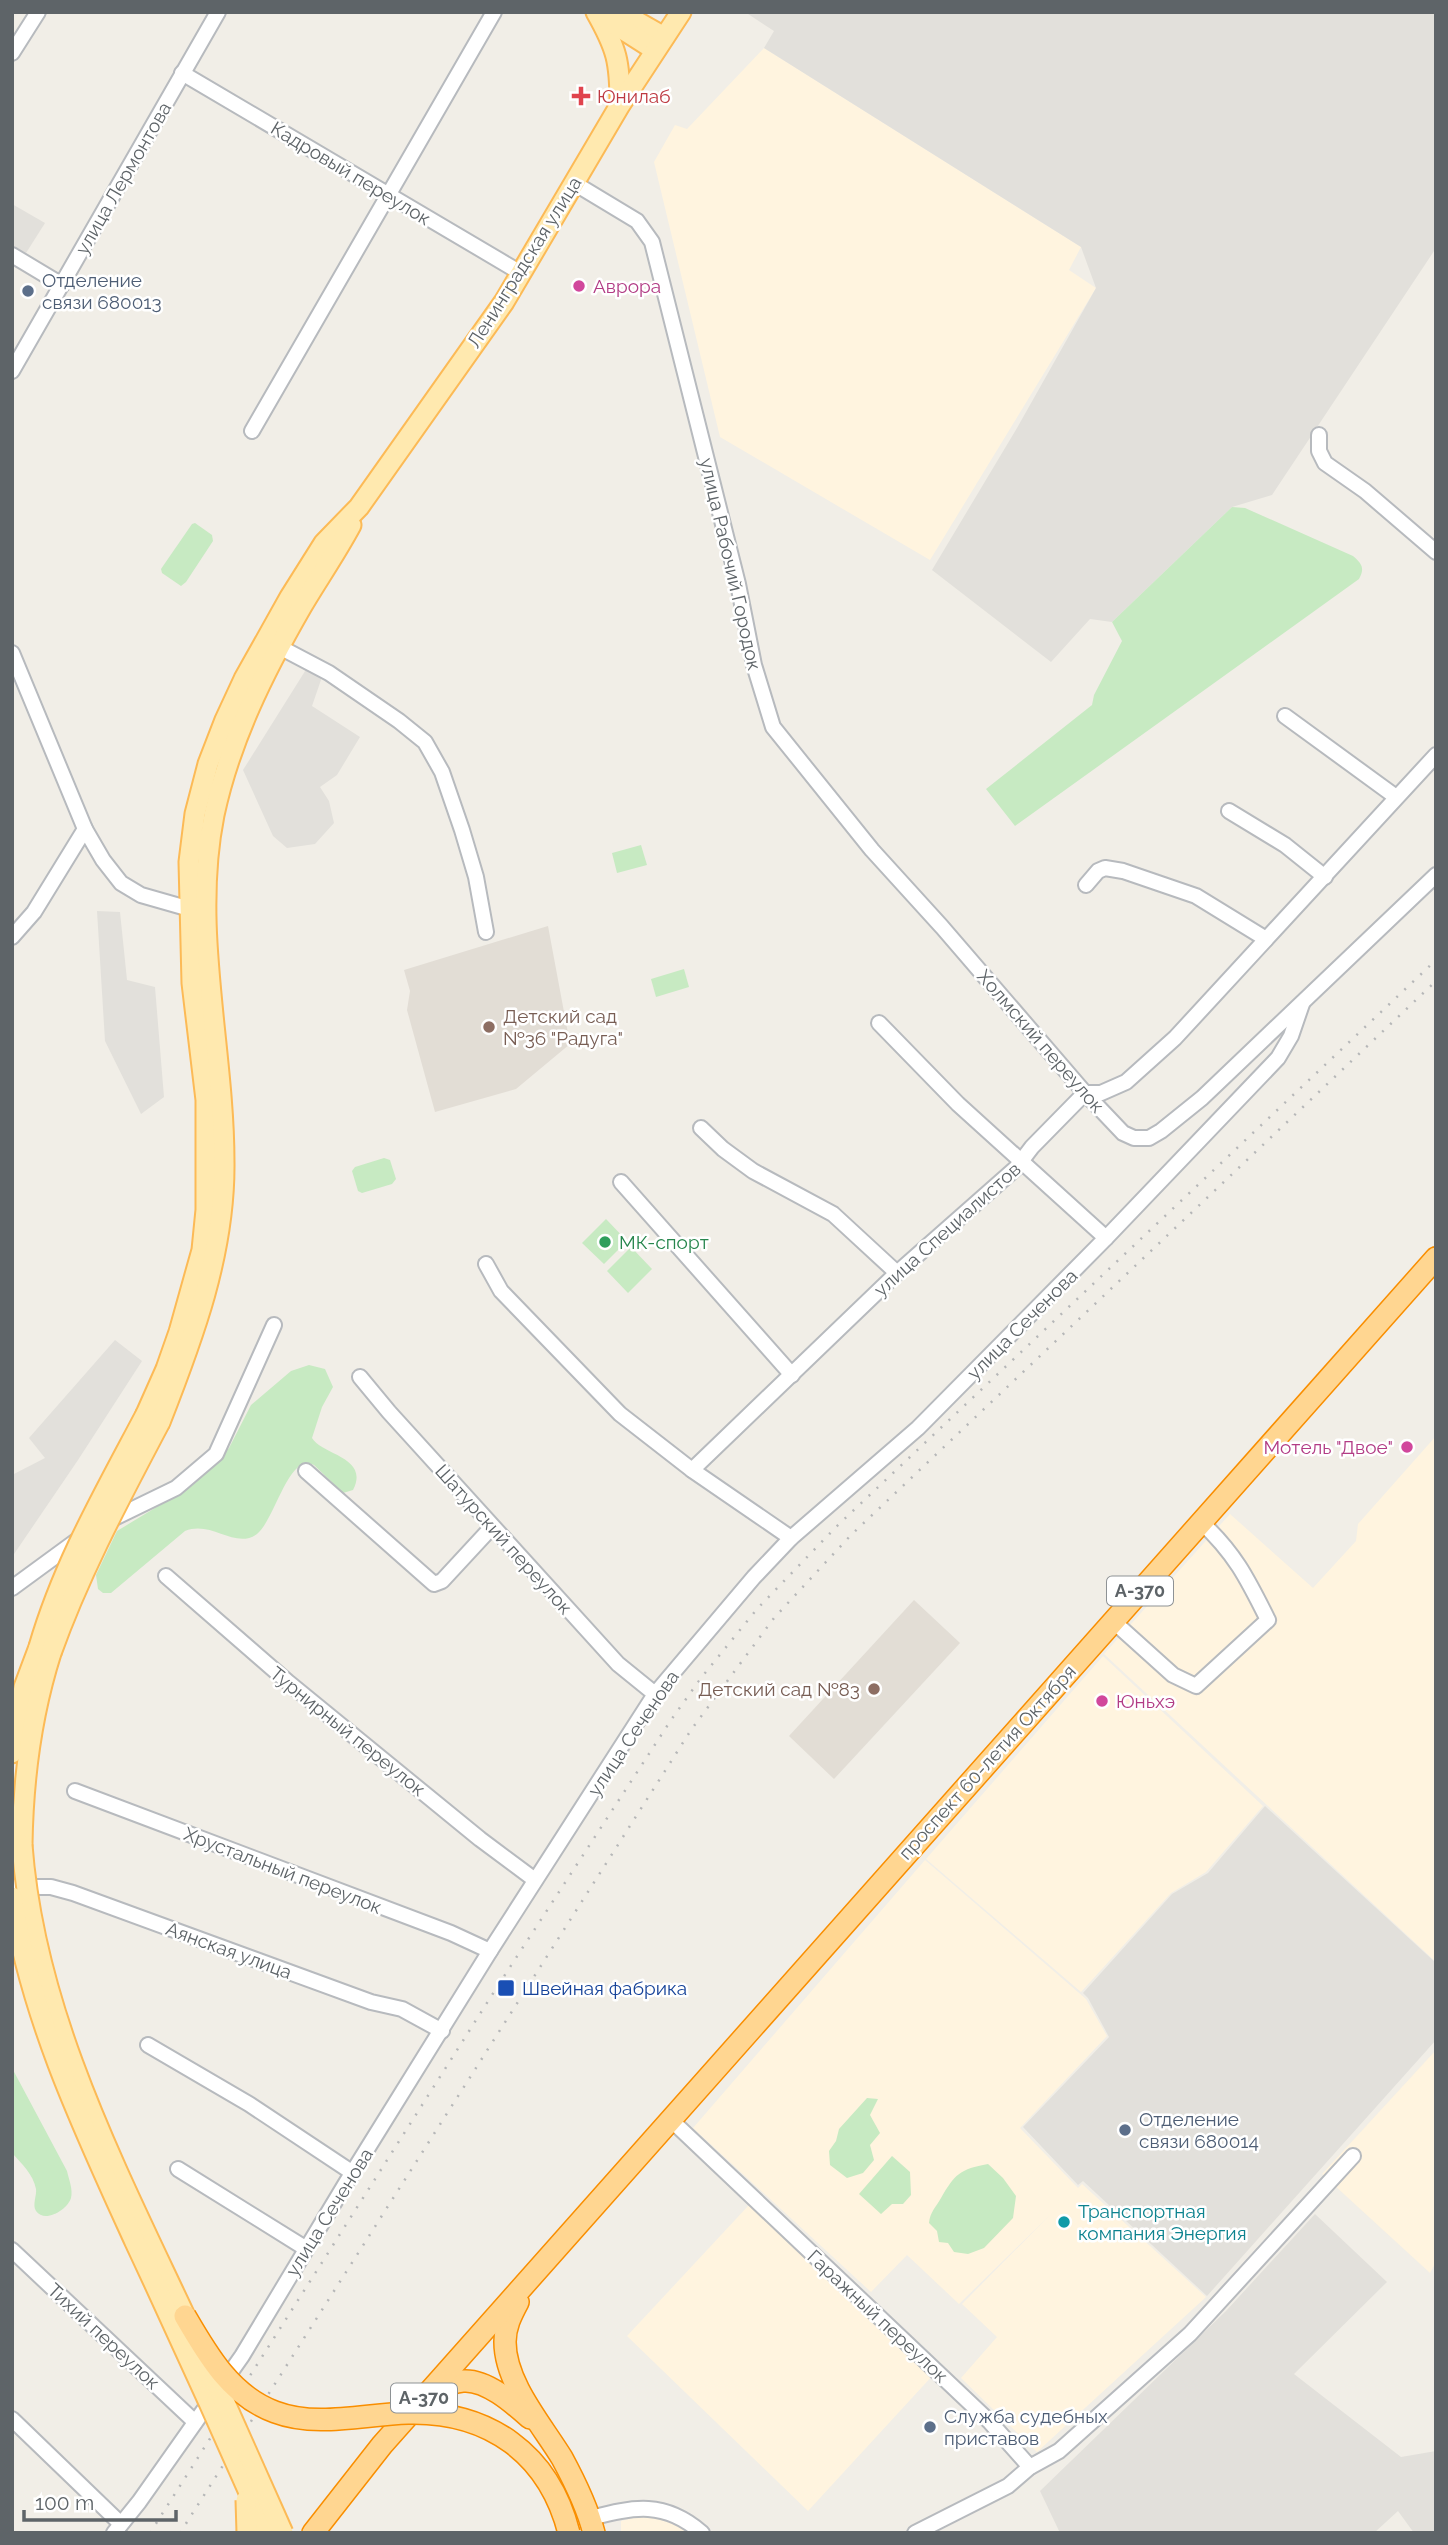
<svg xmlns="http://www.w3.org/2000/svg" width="1448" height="2545" font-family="Raleway,sans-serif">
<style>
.commercial{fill:#fff4df}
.industrial{fill:#e2e0db}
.education{fill:#e2ddd5}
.green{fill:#c7eac2}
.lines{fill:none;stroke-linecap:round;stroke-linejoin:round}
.minor-casing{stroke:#b7babe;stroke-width:18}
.major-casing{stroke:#fcba56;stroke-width:23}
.highway-casing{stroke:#f98e00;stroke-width:24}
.minor{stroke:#fff;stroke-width:14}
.major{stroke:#ffe9af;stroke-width:19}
.highway{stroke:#ffd691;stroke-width:21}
.rail{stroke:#b6b7b8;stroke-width:2.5;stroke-dasharray:2 9;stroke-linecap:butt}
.major-bridge-casing{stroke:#fcba56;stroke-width:23;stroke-linecap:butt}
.highway-bridge-casing{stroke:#f98e00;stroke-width:24;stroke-linecap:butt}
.major-bridge{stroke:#ffe9af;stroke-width:19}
.highway-bridge{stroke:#ffd691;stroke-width:21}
.health-dot{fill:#e0444e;stroke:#fff;stroke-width:2.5}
.hotel-dot{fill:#d1479c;stroke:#fff;stroke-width:2.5}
.service-dot{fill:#5c6f8a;stroke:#fff;stroke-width:2.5}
.education-dot{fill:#8d6e63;stroke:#fff;stroke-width:2.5}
.leisure-dot{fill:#2e9e5b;stroke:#fff;stroke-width:2.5}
.transit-dot{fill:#1a4fb4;stroke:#fff;stroke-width:2.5}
.culture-dot{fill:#0f9aa8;stroke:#fff;stroke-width:2.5}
.labels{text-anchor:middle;stroke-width:5;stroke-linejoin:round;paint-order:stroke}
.shield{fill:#fff;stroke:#8e9295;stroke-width:2}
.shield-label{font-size:18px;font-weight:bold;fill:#5e6468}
.health-label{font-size:19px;fill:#be3a42;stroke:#fff;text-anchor:start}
.street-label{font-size:19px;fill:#5e6468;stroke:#fff}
.service-label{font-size:19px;fill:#4e5e75;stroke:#fff;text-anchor:start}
.hotel-label{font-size:19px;fill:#b23c85;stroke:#fff;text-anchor:start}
.education-label{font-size:19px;fill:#785e54;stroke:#fff;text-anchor:start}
.leisure-label{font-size:19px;fill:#27864d;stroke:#fff;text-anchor:start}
.transit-label{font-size:19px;fill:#164399;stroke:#fff;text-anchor:start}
.culture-label{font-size:19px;fill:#0d838f;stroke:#fff;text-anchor:start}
</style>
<rect width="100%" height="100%" fill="#f1eee7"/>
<!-- commercial -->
<g class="commercial">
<path d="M764 48 1081 247 1069 270 1096 288 930 560 720 437 654 162 675 125 687 129Z"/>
<path d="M1436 1436V1962L1104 1654 1230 1514 1313 1588 1356 1541 1358 1524Z"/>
<path d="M1103 1656 1263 1806 1206 1872 1171 1893 1081 1992 926 1859Z"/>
<path d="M925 1860 1086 1999 1107 2036 1020 2128 1078 2188 1082 2184 1206 2297 1037 2452 961 2378 997 2337 962 2304 1050 2215 959 2304 907 2255 871 2292 693 2128Z"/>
<path d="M1436 2050V2262L1430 2273 1322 2174Z"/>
<path d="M749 2205 934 2374 808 2511 627 2336Z"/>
<path d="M643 2516 665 2518 692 2533H621V2521Z"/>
</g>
<!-- industrial -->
<g class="industrial">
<path d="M745 12H1436V248L1272 495 1232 507 1112 622 1090 619 1051 662 932 570 1017 428 1096 288 1081 247 764 48 774 31Z"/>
<path d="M12 204 45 223 26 253 12 245Z"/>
<path d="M307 668 322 677 312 706 360 737 337 775 320 787 329 801 334 823 315 844 287 848 273 836 243 770Z"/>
<path d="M97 911 120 912 127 980 155 987 164 1097 141 1114 105 1041Z"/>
<path d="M115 1340 142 1361 78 1460 12 1557V1475L45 1458 29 1438Z"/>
<path d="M1265 1806 1436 1963V2040L1207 2296 1083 2181 1078 2185 1023 2127 1109 2037 1088 1998 1083 1993 1172 1894 1208 1873Z"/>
<path d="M1315 2214 1387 2282 1294 2374 1401 2457 1436 2451V2533H1414L1398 2511 1374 2533H1060L1040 2491 1226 2311Z"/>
</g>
<!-- education -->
<g class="education">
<path d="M548 926 570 1044 516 1089 435 1112 407 1010 410 991 404 970Z"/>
<path d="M914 1600 960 1643 834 1779 789 1736Z"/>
</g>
<!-- green -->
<g class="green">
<path d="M1232 507 1245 508 1353 556C1362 564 1365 568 1359 579L1015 826 986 789 1092 705 1094 695 1122 641 1112 622Z"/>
<path d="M195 523 212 535 213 541 186 582 181 586 162 573 161 569 192 524Z"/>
<path d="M641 845 647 865 617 873 612 853Z"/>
<path d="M684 969 689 987 656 997 651 979Z"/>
<path d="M384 1158 390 1160 396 1179 392 1184 362 1193 358 1191 352 1171 355 1167Z"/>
<path d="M606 1219 627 1241 604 1264 582 1243Z"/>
<path d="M631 1247 652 1269 628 1293 607 1271Z"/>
<path d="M309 1365 325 1369 333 1387 322 1407 312 1438C322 1455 370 1457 353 1490L343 1493 314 1465C289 1451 275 1520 257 1534 235 1550 212 1520 185 1531L111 1593H103L98 1589 96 1575 117 1531 193 1485 229 1448 251 1405 291 1371Z"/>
<path d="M12 2068 67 2171C69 2180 73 2189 71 2198 68 2209 45 2224 36 2211 32 2205 37 2195 36 2189 33 2174 22 2164 12 2153Z"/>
<path d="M867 2098 878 2099 870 2115 880 2133 870 2145 874 2160 863 2173 847 2178 830 2165 829 2151 836 2141 839 2129Z"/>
<path d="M892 2156 910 2172 911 2195 903 2204H892L881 2214 859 2194Z"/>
<path d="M988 2164 1003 2178 1016 2196 1013 2218 984 2248 968 2254 954 2252 948 2243 939 2242 937 2231 929 2223C930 2212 936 2207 941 2198 955 2174 960 2169 988 2164Z"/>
</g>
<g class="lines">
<!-- minor casing -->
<g class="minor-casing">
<g id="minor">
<path d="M12 53 38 12"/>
<path d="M182 73 521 273"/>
<path d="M574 183 637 221 652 242 738 584 754 665 773 727 872 850 942 927 1085 1093 1123 1133 1134 1138H1149L1161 1131 1202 1098 1436 875"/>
<path d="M12 255 62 285"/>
<path d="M12 371 218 12"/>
<path d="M252 431 494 12"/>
<path d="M1319 435V451L1325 463 1365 491 1436 552"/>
<path d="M272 643 329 673 399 721 425 742 442 772 462 830 476 877 486 932"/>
<path d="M12 653 85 829 103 860 121 883 141 895 197 911"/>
<path d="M1285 716 1396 797"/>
<path d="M1229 811 1285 845 1325 877"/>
<path d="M1086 885 1098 871 1105 868 1123 871 1196 896 1266 939"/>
<path d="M12 937 34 912 85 829"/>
<path d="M879 1023 958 1104 1106 1238"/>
<path d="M701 1128 723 1149 753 1171 833 1214 897 1273"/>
<path d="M621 1182 792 1375"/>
<path d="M486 1264 501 1291 620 1414 692 1470 791 1538"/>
<path d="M360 1377 389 1412 618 1664 655 1694"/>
<path d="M692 1470 897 1273 1016 1168 1032 1147 1085 1093H1101L1126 1082 1175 1038 1436 755"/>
<path d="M306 1471 434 1584 442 1581 492 1527"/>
<path d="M106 1522 176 1488 216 1454 274 1325"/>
<path d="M166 1576 289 1683 480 1839 535 1880"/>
<path d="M12 1588 83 1536"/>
<path d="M1113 1621 1173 1675 1196 1686 1268 1620C1248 1580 1235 1553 1201 1522"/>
<path d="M75 1791 451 1933 490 1951"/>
<path d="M12 1887H51L73 1893 371 2002 402 2009 442 2031"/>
<path d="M148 2045 249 2104 353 2173"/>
<path d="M670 2119 990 2422 1030 2467"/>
<path d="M178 2169 305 2248"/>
<path d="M12 2250 195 2422"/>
<path d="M12 2419 121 2524"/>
<path d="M590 2518C634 2507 664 2500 702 2533"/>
<path d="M114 2533 139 2502 242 2356 346 2183 490 1951 655 1694 754 1577 791 1538 918 1428 1106 1238 1278 1058 1291 1036 1302 1004"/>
<path d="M915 2533 1008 2486 1030 2467 1059 2451 1190 2334 1353 2156"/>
</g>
</g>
<!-- major casing -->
<g class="major-casing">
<g id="major">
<path d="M596 12C617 49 620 62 620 104"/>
<path d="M620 12 664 37"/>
<path d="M600 15 655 50"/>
<path d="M146 1414 166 1369 179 1332 202 1250 206 1210V1100L192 983 189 862 195 814 208 764 225 720 244 679 290 597 324 543 359 507 504 302 620 105 681 12"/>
<path d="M160 1422C193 1338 225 1253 224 1162 224 1047 191 930 214 815 230 740 264 672 302 606 318 579 336 553 351 525"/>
<path d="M12 1753 24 1687 39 1647"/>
<path d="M22 1845C23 1778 31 1716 51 1653"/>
</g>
</g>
<!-- highway casing -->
<g class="highway-casing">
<g id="highway">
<path d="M518 2302C511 2315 505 2327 505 2342 505 2383 542 2425 562 2458 575 2482 587 2506 594 2533"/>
<path d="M431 2392C442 2387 451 2382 463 2381 486 2379 513 2403 530 2418"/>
<path d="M313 2533 382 2445 1436 1258"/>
</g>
</g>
<!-- minor -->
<use href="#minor" class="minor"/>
<!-- major -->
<use href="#major" class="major"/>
<!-- highway -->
<use href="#highway" class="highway"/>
<!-- rail -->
<g class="rail">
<path d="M150 2533 499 1984 671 1720 701 1678 757 1609 838 1525 1436 960"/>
<path d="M180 2533 691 1730 774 1618 851 1535 1436 981"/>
</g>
<!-- major-bridge casing -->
<g class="major-bridge-casing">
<g id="major-bridge">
<path d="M39 1647C63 1564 106 1490 146 1414"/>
<path d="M51 1653C80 1572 120 1498 160 1422"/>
<path d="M22 1845C35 2018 120 2176 192 2331"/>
<path d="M12 1897C31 2019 84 2130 135 2242 180 2338 224 2435 267 2533"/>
<path d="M205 2358 283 2533"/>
<path d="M246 2500 247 2533"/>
</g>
</g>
<!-- highway-bridge casing -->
<g class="highway-bridge-casing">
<path id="highway-bridge" d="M185 2316C207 2354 231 2396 275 2412 317 2428 365 2414 408 2413 489 2411 549 2454 569 2533"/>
</g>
<!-- major-bridge -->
<use href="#major-bridge" class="major-bridge"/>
<!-- highway-bridge -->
<use href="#highway-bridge" class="highway-bridge"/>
</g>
<!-- markers -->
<path class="health-dot" d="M577.5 85.5h7v7h7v7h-7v7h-7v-7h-7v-7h7z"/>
<g class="hotel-dot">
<circle cx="579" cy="286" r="7"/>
<circle cx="1407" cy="1447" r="7"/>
<circle cx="1102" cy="1701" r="7"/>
</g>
<g class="service-dot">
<circle cx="28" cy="291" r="7"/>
<circle cx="1125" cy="2130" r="7"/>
<circle cx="930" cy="2427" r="7"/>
</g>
<g class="education-dot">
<circle cx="489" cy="1027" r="7"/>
<circle cx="874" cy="1689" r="7"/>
</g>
<circle class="leisure-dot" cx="605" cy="1242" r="7"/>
<rect class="transit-dot" x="497" y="1979" width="18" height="18" rx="3.5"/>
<circle class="culture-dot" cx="1064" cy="2222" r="7"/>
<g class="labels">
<!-- shield labels -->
<g class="shield">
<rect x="1107" y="1576.5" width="66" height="29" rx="5"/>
<rect x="391" y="2383.5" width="66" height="29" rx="5"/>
</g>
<g class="shield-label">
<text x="1140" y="1597">А-370</text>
<text x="424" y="2404">А-370</text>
</g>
<!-- health labels -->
<g class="health-label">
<text x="597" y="103">Юнилаб</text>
</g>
<!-- street labels -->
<g class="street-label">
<text transform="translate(351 173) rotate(31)" y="7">Кадровый переулок</text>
<text transform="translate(123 178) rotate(-60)" y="7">улица Лермонтова</text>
<text transform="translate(524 262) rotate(-58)" y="7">Ленинградская улица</text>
<text transform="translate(731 564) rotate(77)" y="7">улица Рабочий Городок</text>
<text transform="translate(1041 1041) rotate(49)" y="7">Холмский переулок</text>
<text transform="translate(947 1229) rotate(-42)" y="7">улица Специалистов</text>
<text transform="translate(1022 1324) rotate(-45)" y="7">улица Сеченова</text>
<text transform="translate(504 1539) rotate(48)" y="7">Шатурский переулок</text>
<text transform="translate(348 1731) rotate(39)" y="7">Турнирный переулок</text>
<text transform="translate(633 1733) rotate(-56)" y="7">улица Сеченова</text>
<text transform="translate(987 1762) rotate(-48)" y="7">проспект 60-летия Октября</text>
<text transform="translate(283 1870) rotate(21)" y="7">Хрустальный переулок</text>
<text transform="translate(229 1950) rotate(20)" y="7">Аянская улица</text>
<text transform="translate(329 2212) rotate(-58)" y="7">улица Сеченова</text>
<text transform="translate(878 2316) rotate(43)" y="7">Гаражный переулок</text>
<text transform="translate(104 2336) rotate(43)" y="7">Тихий переулок</text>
</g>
<!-- service labels -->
<g class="service-label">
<text x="42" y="287">Отделение<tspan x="42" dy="22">связи 680013</tspan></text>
<text x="1139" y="2126">Отделение<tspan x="1139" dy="22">связи 680014</tspan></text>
<text x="944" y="2423">Служба судебных<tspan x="944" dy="22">приставов</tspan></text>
</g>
<!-- hotel labels -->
<g class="hotel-label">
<text x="593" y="293">Аврора</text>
<text x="1393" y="1454" text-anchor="end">Мотель "Двое"</text>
<text x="1116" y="1708">Юньхэ</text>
</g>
<!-- education labels -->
<g class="education-label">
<text x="503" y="1023">Детский сад<tspan x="503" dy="22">№36 "Радуга"</tspan></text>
<text x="860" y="1696" text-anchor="end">Детский сад №83</text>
</g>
<!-- leisure labels -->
<g class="leisure-label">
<text x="619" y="1249">МК-спорт</text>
</g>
<!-- transit labels -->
<g class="transit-label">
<text x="522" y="1995">Швейная фабрика</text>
</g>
<!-- culture labels -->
<g class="culture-label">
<text x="1078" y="2218">Транспортная<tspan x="1078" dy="22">компания Энергия</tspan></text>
</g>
</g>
<!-- border -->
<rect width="1448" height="2545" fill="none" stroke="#5e6468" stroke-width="28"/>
<!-- scale -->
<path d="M24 2510v10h152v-10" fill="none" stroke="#5e6468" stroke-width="3.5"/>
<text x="35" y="2510" font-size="21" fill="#5e6468" stroke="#ffffff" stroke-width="5" paint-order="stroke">100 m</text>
</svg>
